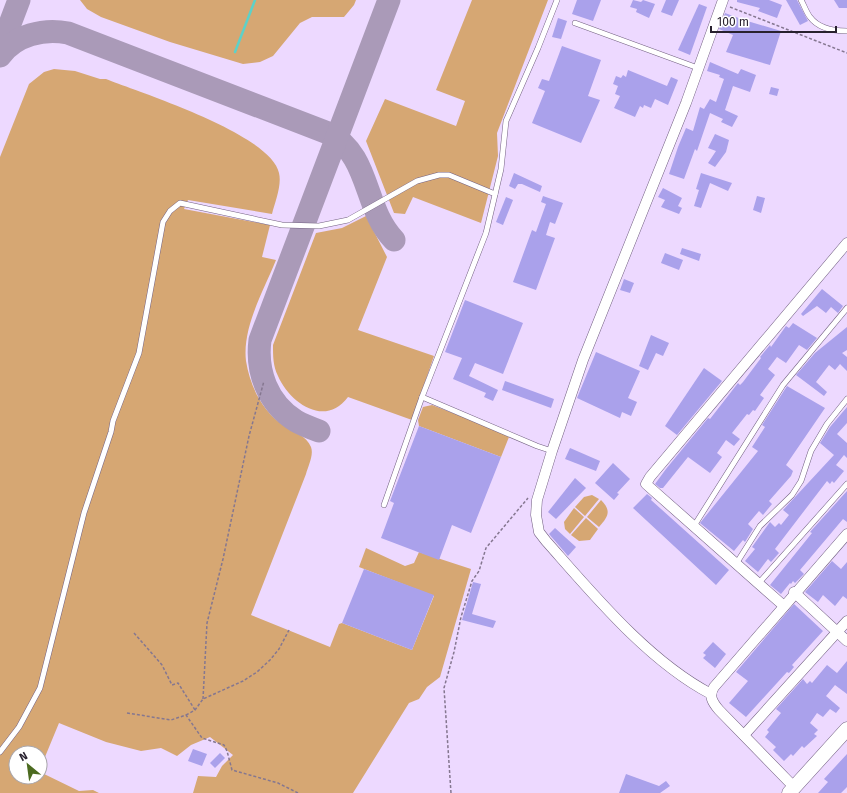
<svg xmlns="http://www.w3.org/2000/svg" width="847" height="793" font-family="'Fira Sans',sans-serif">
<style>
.green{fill:#d6a773}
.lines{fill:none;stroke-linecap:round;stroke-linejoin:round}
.stream{stroke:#5dd1c8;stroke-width:2.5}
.taxiway{stroke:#aa9ab8;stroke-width:23}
.building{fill:#aaa1eb}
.service-casing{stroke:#736182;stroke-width:6}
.minor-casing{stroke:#736182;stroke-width:11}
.secondary-casing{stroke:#736182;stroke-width:15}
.path{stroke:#857790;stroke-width:1.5;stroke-dasharray:3 2;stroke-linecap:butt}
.service{stroke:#fff;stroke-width:5}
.minor{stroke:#fff;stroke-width:10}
.secondary{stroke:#fff;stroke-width:14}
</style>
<rect width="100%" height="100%" fill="#edd9ff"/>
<!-- green -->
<g class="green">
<path d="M80 0H356L354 5 344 17H312L300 23 273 56 260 62 243 64 170 42 101 17 87 9Z"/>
<path d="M472 0H548L497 133 498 156 481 223 413 197 405 214 394 213 366 141 385 99 456 126 465 101 436 90Z"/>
<path d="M54 69 75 71 100 79H106C141 93 271 134 279 173 282 185 275 202 272 214L188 200 184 209 270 225 262 257 276 260C264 290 242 327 246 361 250 386 262 411 283 425 292 431 307 436 311 447 314 455 308 466 306 474L251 615 330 647 339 624 342 623 412 650 434 596 359 567 366 548 405 566 414 563 419 552 471 569 440 677 427 687 419 699 409 703 353 793H193L198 776 216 777 222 766 233 755 210 737 191 745 177 756 161 748 141 751 106 742 59 723 40 769V753H16V777H40V772L79 791 93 790 99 793H0V157L29 84 44 72Z"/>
<path d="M366 216 387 257 358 330 434 356 412 420 348 397C325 428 290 403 278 376 273 366 273 356 273 345L316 233 342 228Z"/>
<path d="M432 405 489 427 509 437 501 457 419 426 418 420 423 407Z"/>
<path d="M592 495 599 499 585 516 575 507 584 497Z"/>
<path d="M601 500C612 511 608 517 599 527L587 517Z"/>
<path d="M574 508 584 517 570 534 565 529 564 522Z"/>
<path d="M586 518 598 529 590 540 579 541 571 535Z"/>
</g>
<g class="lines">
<!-- stream -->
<path class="stream" d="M235 52 255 0"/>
<!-- taxiway -->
<g class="taxiway">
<path d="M0 50 19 0"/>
<path d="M0 56C15 35 44 28 68 33L328 133C371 155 363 208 394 240"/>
<path d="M319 431C311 428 303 425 296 421 267 403 256 371 260 340L389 0"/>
</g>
</g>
<!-- building -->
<g class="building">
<path d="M577 0H601L593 21 572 14Z"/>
<path d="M633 0 641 2 643 0 655 4 649 18 636 12 637 9 630 7Z"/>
<path d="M666 0H679L672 16 661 12Z"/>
<path d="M737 0H769L782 5 777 18 758 11 760 8 737 2Z"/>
<path d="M786 0H797L808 21 800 25Z"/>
<path d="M834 0H847V8H839Z"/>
<path d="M699 4 707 7 690 55 678 50Z"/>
<path d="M725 13 744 20 781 31 770 65 726 52 733 35 719 29Z"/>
<path d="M558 18 567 21 561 39 552 37Z"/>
<path d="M562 46 601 60 588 96 600 100 581 143 532 123 545 91 538 88 542 79 549 81Z"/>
<path d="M710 62 738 74 741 69 756 75 750 92 733 86 725 110 738 116 732 127 721 122 723 119 710 113 697 151 695 149 684 179 669 174 678 147 686 128 693 131 700 107 704 109 710 99 716 102 724 79 719 77 720 75 707 71Z"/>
<path d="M628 70 667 86 671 77 678 80 668 105 655 99 651 108 644 105 643 108 640 106 635 117 614 108 620 96 615 94 618 86 613 84 616 76 621 78 623 75 626 77Z"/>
<path d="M771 87 779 89 777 96 769 94Z"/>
<path d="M715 134 729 140 726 152 715 167 708 163 716 151 708 148Z"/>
<path d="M514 173 542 186 540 192 522 184H518L515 189 509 186Z"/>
<path d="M701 173 732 183 728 191 710 183 701 208 694 206 699 190 696 189Z"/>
<path d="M663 188 682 198 678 206 682 208 679 214 661 207 665 200 658 197Z"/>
<path d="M543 196 563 203 555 224 550 222 546 235 555 238 536 290 513 282 532 230 536 232 546 204 541 202Z"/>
<path d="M757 196 765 198 761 213 753 210Z"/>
<path d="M506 197 513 200 503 225 496 222Z"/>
<path d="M682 248 701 254 699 261 680 254Z"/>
<path d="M665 253 683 260 679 270 661 263Z"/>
<path d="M624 279 634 283 630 293 620 290Z"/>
<path d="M822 289 843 306 838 313 831 307 826 313 817 306 803 316 801 314Z"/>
<path d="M465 300 523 323 503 374 475 363 469 376 498 390 493 401 484 397 486 393 453 379 462 358 445 352Z"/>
<path d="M793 323 817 338 807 350 799 345 786 363 777 357 768 369 775 375 760 395 764 398 755 411 753 410 749 415 747 414 732 433 740 439 734 446 726 440 717 453 722 457 710 473 688 457 663 488H660L655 484 666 469 708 418 710 419 738 383 740 385 743 382 761 358 760 357 770 345 771 347 786 326 789 328Z"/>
<path d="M847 327V350L842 353 847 357V371L840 364 835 370 829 365 816 382 827 392 824 396 796 375 815 353Z"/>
<path d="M651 335 669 343 663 356 656 353 648 370 639 366Z"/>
<path d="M596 352 640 371 628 398 637 402 631 416 622 412 620 418 577 398Z"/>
<path d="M704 368 722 381 677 435 665 426Z"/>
<path d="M505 381 554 399 551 408 502 390Z"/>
<path d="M787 386 825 408 786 465 793 471 791 476 769 501 772 504 763 515 759 511 748 524 753 529 745 542 743 540 734 551 700 523 758 451 752 447 765 427 762 425Z"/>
<path d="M847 407V423L837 434 847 443V458L844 455 836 465 844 471 834 483 832 481 830 484 827 481 775 549 779 553 771 562 768 559 758 572 745 561 755 549 752 547 770 522 775 527 779 523 781 525 789 515 783 510 834 455 820 443 830 427Z"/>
<path d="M419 426 501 457 471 533 452 525 439 560 381 538 394 503 390 501Z"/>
<path d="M570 448 600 461 596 471 565 459Z"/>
<path d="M613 463 630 479 617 493 619 494 614 500 595 483Z"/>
<path d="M575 478 586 488 556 519 548 512Z"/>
<path d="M847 491V522L843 519 800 570 804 574 795 583 793 581 791 584 790 583 781 594 770 585 812 533 810 532Z"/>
<path d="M647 494 652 498 651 500 729 570 716 585 633 508Z"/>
<path d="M555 528 576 547 568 556 549 534Z"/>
<path d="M832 561 841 569 847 562V599L843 596 835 606 823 595 818 602 805 592Z"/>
<path d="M364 569 434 595 412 650 342 623Z"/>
<path d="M473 582 481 584 472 614 496 621 493 628 462 620Z"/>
<path d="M794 604 823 631 792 665 794 667 789 673 787 672 746 717 729 703 748 681 736 672Z"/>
<path d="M713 642 726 654 715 668 703 658 706 655 703 653Z"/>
<path d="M847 661V694L835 685 826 696 840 708 836 713 830 709 823 717 817 713 810 723 818 730 814 734 817 736 804 748 802 746 793 756 791 754 784 761 773 750 776 747 765 737 769 732 767 730 781 713 776 709 803 679 807 684 810 681 812 683 827 665 837 673Z"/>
<path d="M193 749 207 754 202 766 188 761Z"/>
<path d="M220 753 225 758 215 768 210 763Z"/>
<path d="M847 754V787L841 793H818L828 782 824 779Z"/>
<path d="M626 774 659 786 666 781 670 786 660 793H619Z"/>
</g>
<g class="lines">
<!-- service casing -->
<g class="service-casing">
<g id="service">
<path d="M801 0C804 5 806 12 810 17 818 28 834 31 847 31"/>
<path d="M575 23 698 68"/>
<path d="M422 397 537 446 552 451"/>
<path d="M384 505 422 397 486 233 501 169 506 121 538 48 557 0"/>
<path d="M694 526 783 385 847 308"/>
<path d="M736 564 760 526 792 495 801 481 811 451 827 424 847 399"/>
<path d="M758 584 847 484"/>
<path d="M0 752 19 727 40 688 84 513 111 432 113 421 139 353 163 222 170 211 180 203 282 225 319 226 348 220 417 181 439 175H449L495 194"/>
</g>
</g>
<!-- minor casing -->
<g class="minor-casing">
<g id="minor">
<path d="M794 592 847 641"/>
<path d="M784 606 646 484 650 477 847 243"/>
<path d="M711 694C648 661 593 594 546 541L539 532 536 515 537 500 552 451 583 360 686 103 723 0"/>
<path d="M744 735 847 621"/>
<path d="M794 787 719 710C713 703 708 696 714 687L847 534"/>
</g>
</g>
<!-- secondary casing -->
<g class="secondary-casing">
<path id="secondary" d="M789 793 847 729"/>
</g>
<!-- path -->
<g class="path">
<path d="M730 7 847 53"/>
<path d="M134 633 162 665 172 685 178 683 195 710"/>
<path d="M203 699 207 623 223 559 249 436 264 381"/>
<path d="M127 713 171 720 186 715 202 738 224 745 227 751 232 770 278 783 298 793"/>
<path d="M186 715 195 710 203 699 243 681 257 672 270 660 279 649 289 630"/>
<path d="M451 793 444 688 454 652 461 617 472 581 479 571 486 548 528 498"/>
</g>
<!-- service -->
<use href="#service" class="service"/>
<!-- minor -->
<use href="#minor" class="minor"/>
<!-- secondary -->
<use href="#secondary" class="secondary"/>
</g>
<!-- north arrow -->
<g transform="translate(28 765) rotate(331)"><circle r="19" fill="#ffffff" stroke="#a9a6ab"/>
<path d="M0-3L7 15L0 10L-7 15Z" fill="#4c6b20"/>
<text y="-6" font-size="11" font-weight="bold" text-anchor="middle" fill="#28212e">N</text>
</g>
<!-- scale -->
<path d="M711 26v6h125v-6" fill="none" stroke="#28212e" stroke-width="2"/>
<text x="717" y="26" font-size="12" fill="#28212e" stroke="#ffffff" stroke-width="3" paint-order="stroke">100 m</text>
</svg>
